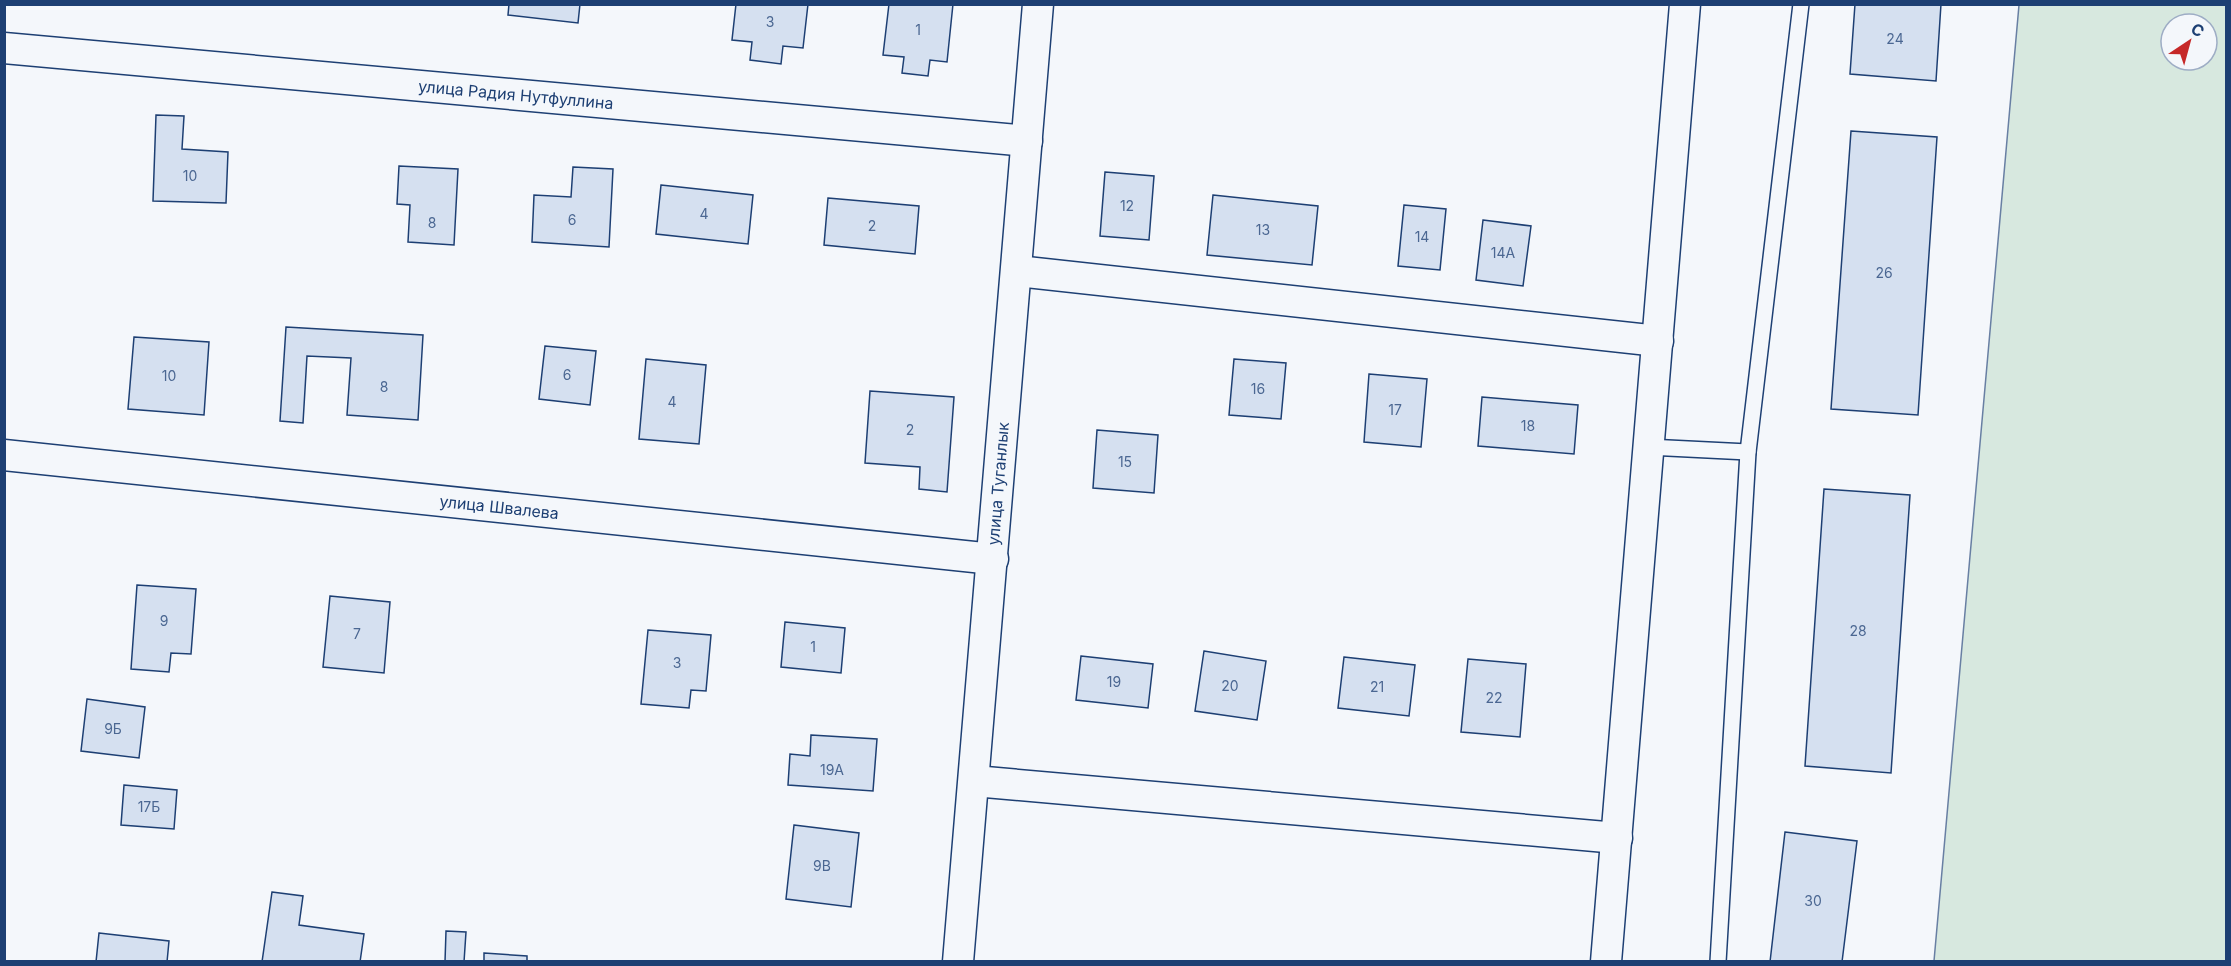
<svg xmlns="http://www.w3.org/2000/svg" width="2231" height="966" font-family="Inter,sans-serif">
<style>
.green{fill:#d7e8df;stroke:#687fa3;stroke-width:1.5;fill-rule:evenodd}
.building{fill:#d5e0f0;stroke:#1d3f73;stroke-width:1.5}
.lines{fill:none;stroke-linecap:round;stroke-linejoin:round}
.lane-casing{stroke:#1d3f73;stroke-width:18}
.street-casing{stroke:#1d3f73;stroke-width:33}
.lane{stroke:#f4f7fb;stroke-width:15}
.street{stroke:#f4f7fb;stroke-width:30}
.labels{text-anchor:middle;stroke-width:4.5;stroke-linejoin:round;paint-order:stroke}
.number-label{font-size:14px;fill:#4b6792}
.street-label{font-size:16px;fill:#1d3f73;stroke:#f4f7fb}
</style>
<rect width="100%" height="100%" fill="#f4f7fb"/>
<!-- green -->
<path class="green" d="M2019 5H2226V961H1934ZM2171 24H2207V60H2171Z"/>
<!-- building -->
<g class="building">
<path d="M509 4H580L578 23 508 15Z"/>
<path d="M736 4H808L803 48 783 46 781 64 750 60 752 42 732 40Z"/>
<path d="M889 4H953L947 62 930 60 928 76 902 73 904 57 883 55Z"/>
<path d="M1855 4H1941L1936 81 1850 74Z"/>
<path d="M156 115 184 116 182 149 228 152 226 203 153 201Z"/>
<path d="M1851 131 1937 137 1918 415 1831 409Z"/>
<path d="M399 166 458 169 454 245 408 242 410 205 397 204Z"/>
<path d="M573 167 613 169 609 247 532 242 534 195 571 197Z"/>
<path d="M1105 172 1154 176 1149 240 1100 236Z"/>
<path d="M661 185 753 195 748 244 656 234Z"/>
<path d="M1213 195 1318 206 1312 265 1207 255Z"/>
<path d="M828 198 919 206 915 254 824 245Z"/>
<path d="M1404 205 1446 209 1440 270 1398 266Z"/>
<path d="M1483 220 1531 226 1523 286 1476 280Z"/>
<path d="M286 327 423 335 418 420 347 415 351 358 307 356 303 423 280 421Z"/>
<path d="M134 337 209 342 204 415 128 409Z"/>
<path d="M545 346 596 351 590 405 539 399Z"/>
<path d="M646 359 706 365 699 444 639 439Z"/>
<path d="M1234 359 1286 363 1281 419 1229 415Z"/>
<path d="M1369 374 1427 379 1421 447 1364 442Z"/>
<path d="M870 391 954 397 947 492 919 489 920 467 865 463Z"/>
<path d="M1482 397 1578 405 1574 454 1478 446Z"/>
<path d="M1097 430 1158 435 1154 493 1093 488Z"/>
<path d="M1824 489 1910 495 1891 773 1805 766Z"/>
<path d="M137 585 196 589 191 654 171 653 169 672 131 669Z"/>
<path d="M330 596 390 602 384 673 323 667Z"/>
<path d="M785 622 845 628 841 673 781 667Z"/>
<path d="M648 630 711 635 706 691 691 690 689 708 641 704Z"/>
<path d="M1204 651 1266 661 1257 720 1195 711Z"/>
<path d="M1081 656 1153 664 1148 708 1076 700Z"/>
<path d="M1344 657 1415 665 1409 716 1338 708Z"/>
<path d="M1468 659 1526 664 1520 737 1461 732Z"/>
<path d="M87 699 145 707 139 758 81 751Z"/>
<path d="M811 735 877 739 873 791 788 785 790 754 810 756Z"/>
<path d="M124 785 177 790 174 829 121 825Z"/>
<path d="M794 825 859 833 851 907 786 899Z"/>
<path d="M1785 832 1857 841 1842 962H1770Z"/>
<path d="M272 892 303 896 299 925 364 934 360 962H262Z"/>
<path d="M446 931 466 932 464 962H445Z"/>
<path d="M99 933 169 941 167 962H96Z"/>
<path d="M484 953 527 956V962H484Z"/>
</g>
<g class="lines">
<!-- lane casing -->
<g class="lane-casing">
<g id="lane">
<path d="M1648 447 1748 452"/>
<path d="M1718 962 1748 452 1801 4"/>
</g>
</g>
<!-- street casing -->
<g class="street-casing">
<g id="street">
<path id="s1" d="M4 48 1027 141"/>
<path d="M1017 271 1658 341"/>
<path id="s2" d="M4 455 993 559"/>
<path d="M974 781 1617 838"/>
<path id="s3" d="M958 962 1038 4"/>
<path d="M1606 962 1685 4"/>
</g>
</g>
<!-- lane -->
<use href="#lane" class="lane"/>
<!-- street -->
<use href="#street" class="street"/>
</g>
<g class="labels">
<!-- number labels -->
<g class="number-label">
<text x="770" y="27">3</text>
<text x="918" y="35">1</text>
<text x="1895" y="44">24</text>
<text x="190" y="181">10</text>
<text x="1127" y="211">12</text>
<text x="704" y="219">4</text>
<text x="572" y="225">6</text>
<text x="432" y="228">8</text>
<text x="872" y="231">2</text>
<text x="1263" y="235">13</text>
<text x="1422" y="242">14</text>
<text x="1503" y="258">14А</text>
<text x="1884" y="278">26</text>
<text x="567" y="380">6</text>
<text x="169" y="381">10</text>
<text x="384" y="392">8</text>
<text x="1258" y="394">16</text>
<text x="672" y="407">4</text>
<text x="1395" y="415">17</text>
<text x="1528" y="431">18</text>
<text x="910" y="435">2</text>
<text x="1125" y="467">15</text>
<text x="164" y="626">9</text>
<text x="1858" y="636">28</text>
<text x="357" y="639">7</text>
<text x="813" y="652">1</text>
<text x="677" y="668">3</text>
<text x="1114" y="687">19</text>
<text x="1230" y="691">20</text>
<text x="1377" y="692">21</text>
<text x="1494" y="703">22</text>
<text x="113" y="734">9Б</text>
<text x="832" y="775">19А</text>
<text x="149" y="812">17Б</text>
<text x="822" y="871">9В</text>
<text x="1813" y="906">30</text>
</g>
<!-- street labels -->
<g class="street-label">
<text dy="6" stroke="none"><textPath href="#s1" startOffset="514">улица Радия Нутфуллина</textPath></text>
<text dy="6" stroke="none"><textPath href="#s3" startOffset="480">улица Туганлык</textPath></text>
<text dy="6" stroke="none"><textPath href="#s2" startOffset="498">улица Швалева</textPath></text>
</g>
</g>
<!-- border -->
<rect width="2231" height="966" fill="none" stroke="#1d3f73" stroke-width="12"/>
<!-- north arrow -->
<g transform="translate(2189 42) rotate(36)"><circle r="28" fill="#f4f7fb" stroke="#9eadc5" stroke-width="1.5"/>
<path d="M0-4.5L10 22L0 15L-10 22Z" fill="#c62828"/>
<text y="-9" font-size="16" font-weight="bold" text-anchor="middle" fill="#1d3f73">С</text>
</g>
</svg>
